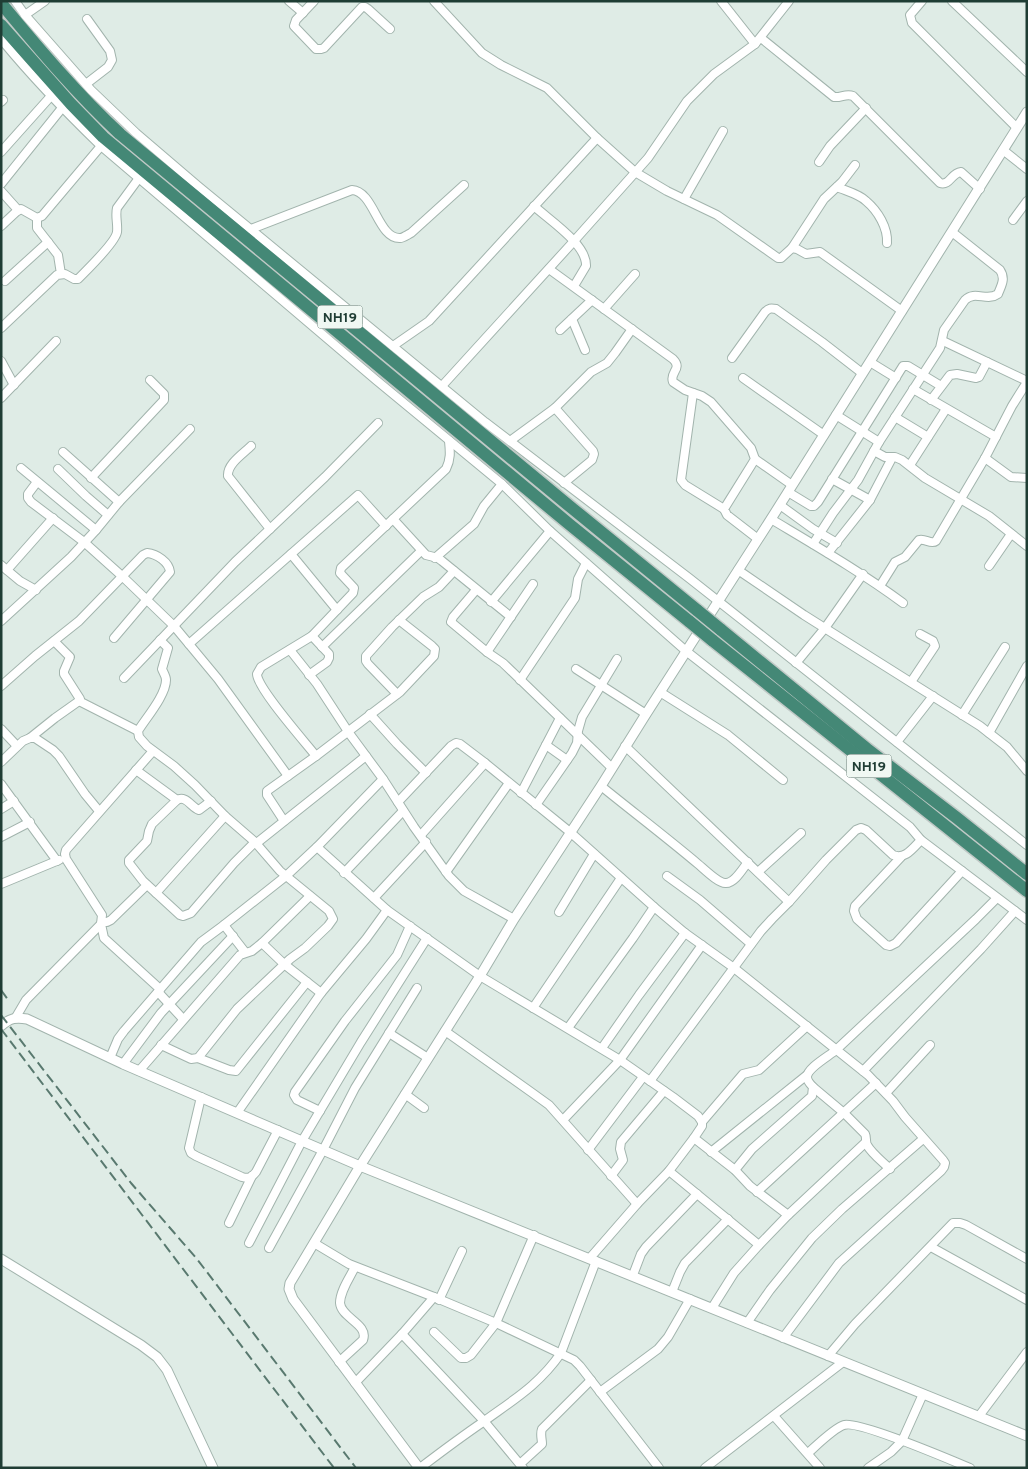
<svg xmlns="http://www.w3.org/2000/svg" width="1028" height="1469" font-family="Overpass,sans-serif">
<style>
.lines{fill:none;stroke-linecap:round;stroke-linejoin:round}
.minor-casing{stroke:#a2b4ad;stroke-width:10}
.tertiary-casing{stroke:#a2b4ad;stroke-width:11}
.trunk-casing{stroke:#c0c9c6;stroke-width:15}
.minor{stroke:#fff;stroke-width:8}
.tertiary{stroke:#fff;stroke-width:9}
.trunk{stroke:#448876;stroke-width:12}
.rail{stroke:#59796f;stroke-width:2;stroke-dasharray:10 5;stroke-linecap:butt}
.trunk-bridge-casing{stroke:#c0c9c6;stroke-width:15;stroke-linecap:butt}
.trunk-bridge{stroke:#448876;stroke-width:12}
.labels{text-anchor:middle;stroke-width:4.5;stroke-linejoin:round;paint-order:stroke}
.shield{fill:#f0f8f3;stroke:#5e756d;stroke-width:1}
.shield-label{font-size:14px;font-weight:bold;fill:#1f3d34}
</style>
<rect width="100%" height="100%" fill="#dfece6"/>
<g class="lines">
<!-- minor casing -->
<g class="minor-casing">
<g id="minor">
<path d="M15 1 25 15 91 90 136 133 198 186 485 422 689 578 1027 845"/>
<path d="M289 1 303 13"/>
<path d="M314 1 296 20 294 26 316 49H321L324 48 362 7H365L368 9 390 29"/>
<path d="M434 1 482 53 501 65 547 88 597 138 635 172 667 191 717 215 778 258H781L792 248 797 249 806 254 820 252 902 311"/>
<path d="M721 1 755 44"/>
<path d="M922 1 910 15 912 23 1017 128"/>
<path d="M952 1 1027 72"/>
<path d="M25 15 45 1"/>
<path d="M761 38 834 97C841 98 846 93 853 96L940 183C950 186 951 173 961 172L980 189"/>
<path d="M1 39C32 77 66 112 101 146L376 380 502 484 550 531 686 651 910 827 921 840 1027 920"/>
<path d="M86 84 108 67 112 60 110 51 87 19"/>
<path d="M1 102 3 100"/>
<path d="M1003 150 1027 169"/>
<path d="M1 152 51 96"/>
<path d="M819 162 830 146 866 108"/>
<path d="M1 184 62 108"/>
<path d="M837 187C846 191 859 194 866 201 878 211 888 228 887 243"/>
<path d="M1 191 18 210"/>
<path d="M684 199 723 131"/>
<path d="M534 206C549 220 587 244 586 266L574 286"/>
<path d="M37 218V228L58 255 61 274"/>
<path d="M1013 220 1027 201"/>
<path d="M1 226 16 212 21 209 37 218 42 216 101 146"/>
<path d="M251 229 352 190C374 191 378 239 400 238 403 238 407 235 411 233L464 185"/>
<path d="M792 248 824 199 842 182 855 165"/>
<path d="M549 269 673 359C683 369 669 372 673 382L685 390 702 396 711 402 751 448 755 459 752 464 724 509 727 515 758 539"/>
<path d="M5 281 48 242"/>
<path d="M604 309 635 274"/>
<path d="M572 319 585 350"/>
<path d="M1 328 57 275 65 274 74 279H78L82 275C90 267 116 241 117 232 118 224 115 216 117 208L139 178"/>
<path d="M560 330 592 300"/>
<path d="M943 341 1027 381"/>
<path d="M393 346 429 321 597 138"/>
<path d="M732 358 765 312C769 308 771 308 776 309L822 342 862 373"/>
<path d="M1 361 14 385"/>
<path d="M870 362 896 378"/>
<path d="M743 378 824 435"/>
<path d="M442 386 574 241 648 158 687 101 714 74 755 44 789 1"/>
<path d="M913 389 996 437"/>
<path d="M693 393 681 480 685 485 724 509"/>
<path d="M1 398 56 341"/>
<path d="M931 400 950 375 957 374 976 378 979 377 987 362"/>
<path d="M555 408 593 451 594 454 592 460 564 483"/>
<path d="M836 415 879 442"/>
<path d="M895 417 928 437"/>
<path d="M510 441 555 408 591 372 607 363 615 353 632 329"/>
<path d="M251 446C243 454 227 464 228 476L270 529"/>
<path d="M874 451 885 457H895L902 460 925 478 989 516 1027 546"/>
<path d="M63 452 119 502"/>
<path d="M985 458 1011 477 1027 478"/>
<path d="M755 459 792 485"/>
<path d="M910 465 946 409"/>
<path d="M21 468 96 530"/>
<path d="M58 469 86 496 108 515"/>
<path d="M91 478 164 400V394L150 380"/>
<path d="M832 479 870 500"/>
<path d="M37 482 28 494V498L31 502 84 542 123 577 174 626 218 679 288 776"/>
<path d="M788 492 811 506H814L818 502 903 366H908L941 386"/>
<path d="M780 505 813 529 837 543"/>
<path d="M393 519 426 555 438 558 442 561 511 617"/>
<path d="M771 519C816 546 861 572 903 603"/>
<path d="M813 544 833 513 858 480 879 442 940 348 944 330 965 300C975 290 987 302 998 294 1001 286 1006 279 1000 270L952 232"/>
<path d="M828 553 870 500 892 458"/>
<path d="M291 554 337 610"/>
<path d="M435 558 474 524 484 506 502 484"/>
<path d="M1 565 20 581 36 590"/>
<path d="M989 566 1011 534"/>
<path d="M7 570 53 518"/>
<path d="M738 570 804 615 980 726 1007 747 1027 771"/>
<path d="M880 586 895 562 905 557 919 540C925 538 931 545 936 541L985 458 1012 406 1027 382"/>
<path d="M476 590 453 617 451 622 487 652 503 663 612 768"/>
<path d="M491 602 550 531"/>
<path d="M1 621 71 557 96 530 119 502 190 429"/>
<path d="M160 640 168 648 162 669C163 672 166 676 166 680 166 695 146 718 138 731L139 737 147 746 174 766 195 785 225 816 255 842 280 871 329 911 333 919 328 926 305 948 290 959 237 1009 198 1058 191 1059 161 1045"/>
<path d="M189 644 358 495 386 526"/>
<path d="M322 647 421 551"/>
<path d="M290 650 317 684 349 733 383 779 414 827 449 876 464 891 514 919"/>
<path d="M487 652 533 584"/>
<path d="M796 663 825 628 863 574"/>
<path d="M576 669 646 714"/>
<path d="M309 675 327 662 329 658V654L312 636"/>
<path d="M124 678 235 562 325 477 378 423"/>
<path d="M520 680 575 598 578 579 586 563"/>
<path d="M911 682 935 646 933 641 920 634"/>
<path d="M1 686 35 656 79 621 143 555 147 553C157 554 169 562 170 572L114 638"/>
<path d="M660 692 728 735 783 780"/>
<path d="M397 694 368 664 366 661V656L392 627 423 597 439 587 454 571"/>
<path d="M79 701 138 731"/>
<path d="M370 714 397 744 426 773"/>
<path d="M962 715 1005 647"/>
<path d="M1 729 17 746"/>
<path d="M989 733 1027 666"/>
<path d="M30 738 55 718 79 701 80 699 64 674V671L70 657 54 641"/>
<path d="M897 742 933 696"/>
<path d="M546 745 567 760"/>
<path d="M625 746 789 902"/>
<path d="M316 756C305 742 257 688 257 674L261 667 312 636 353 593 354 588 340 573 341 568 446 469C451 459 450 451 449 441"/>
<path d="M1 762 23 741 30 738H35L53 750 59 756 85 794 99 811"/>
<path d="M136 770 177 800"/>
<path d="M1 784 57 861"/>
<path d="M601 786C633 812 666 837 698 864 704 869 719 884 726 883 735 883 743 868 748 862"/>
<path d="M521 793 560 718"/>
<path d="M211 801 199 810C191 807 186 795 177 800L152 824 149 831 147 841 129 860V863L143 881 180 915 183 916 191 913 234 863 255 842H258L366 756"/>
<path d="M398 802 451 746 456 743 460 744 485 763 570 832 654 907 685 933 734 968 868 1075 893 1101 905 1117 943 1160 945 1163 944 1167 941 1171 839 1263 783 1338"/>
<path d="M536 805 572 753 577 743 578 731 582 717 617 659"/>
<path d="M1 809 14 801"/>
<path d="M284 821 267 795V791L316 756 400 692 434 656 435 649 432 646 399 620"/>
<path d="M421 835 485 763"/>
<path d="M1 837 30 822"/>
<path d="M317 847 387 910 480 976 620 1060 673 1097 698 1116 702 1122V1126L694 1138 735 1170 750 1186 788 1215"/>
<path d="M901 857 855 906 854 911 857 919 886 945 890 946 896 943 962 871"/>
<path d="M446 872 509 783"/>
<path d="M758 872 801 833"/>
<path d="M344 873 403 811"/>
<path d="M667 876 700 900 751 944"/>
<path d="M1 884 59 860"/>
<path d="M156 893 225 816"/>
<path d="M374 898 426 842"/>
<path d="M559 912 594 854"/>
<path d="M102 922H107L111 920 147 885"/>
<path d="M101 924 104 938 160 989 159 993 183 1019"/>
<path d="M224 925 245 952"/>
<path d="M262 943 284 964 321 993"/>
<path d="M533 1008 621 878"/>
<path d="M16 1017 26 1000 101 924 102 915 66 859 65 854 66 850 153 751"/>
<path d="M568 1028 633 938 654 907"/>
<path d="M445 1031 531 1092 549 1105 637 1204"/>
<path d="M389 1033 428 1058"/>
<path d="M602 1048 639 995 685 933"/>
<path d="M110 1058 118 1039 124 1031 201 942 224 925 286 876 317 847 383 779"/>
<path d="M198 1058 229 1070 236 1071 307 982"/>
<path d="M123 1064 161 1013 233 936"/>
<path d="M139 1071 240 955 252 951 262 943 310 896"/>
<path d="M863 1071 981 949 1015 911"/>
<path d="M650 1081 761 931 772 919 789 902 826 860 856 830 861 828 866 830 893 855C905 860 913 848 921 840"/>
<path d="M813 1087 844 1113 865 1134C867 1138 865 1141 867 1145 872 1154 883 1162 890 1169"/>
<path d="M886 1093 930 1045"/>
<path d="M405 1094 424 1108"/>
<path d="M201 1097 189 1148 191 1153 196 1156 242 1177C249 1179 252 1177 256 1172L278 1130"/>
<path d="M320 1111 297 1100 294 1095 295 1092 345 1021 397 955 410 926"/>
<path d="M237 1113 321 993 366 939 387 910"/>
<path d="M563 1120 620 1060 702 945"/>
<path d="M702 1122 743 1074 759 1070 807 1026"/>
<path d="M588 1150 643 1077"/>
<path d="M711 1152 807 1075"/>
<path d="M735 1170 752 1149 812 1096 813 1087C811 1085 807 1081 807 1077 807 1068 829 1056 836 1050L976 919 997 898"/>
<path d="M669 1171 759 1245"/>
<path d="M611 1176 623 1160 620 1149 621 1142 664 1091"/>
<path d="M757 1192 876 1083"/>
<path d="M229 1223 252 1176"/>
<path d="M249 1243 302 1141 361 1042 427 938"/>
<path d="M314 1243 349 1264 434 1297 496 1323 574 1360 580 1366 659 1468"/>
<path d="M931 1247 1027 1300"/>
<path d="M269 1248 323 1150 355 1088 417 988"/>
<path d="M590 1258 637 1204 669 1171 694 1138"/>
<path d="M633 1275 641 1254 646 1247 697 1194"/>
<path d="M672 1292 680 1272 685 1263 728 1219"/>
<path d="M439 1300 462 1251"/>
<path d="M712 1308 734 1273 759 1245 788 1215 866 1142"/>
<path d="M747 1323 770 1290 812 1238 842 1209 923 1139"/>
<path d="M434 1332 461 1358H466L471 1355 496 1323 534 1235"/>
<path d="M402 1334 484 1421 523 1468"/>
<path d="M828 1356 855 1324 953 1223H960L966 1225 1027 1259"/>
<path d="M339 1362 363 1340C369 1324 341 1318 340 1303 340 1291 350 1277 355 1267"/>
<path d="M355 1383 402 1334 434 1297"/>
<path d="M600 1392 658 1349 668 1337 690 1299"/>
<path d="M774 1416 820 1468"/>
<path d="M979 1416 1027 1352"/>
<path d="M808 1453C816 1446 834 1428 844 1425 857 1420 951 1460 970 1468"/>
<path d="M520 1464 542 1444C542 1439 540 1434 542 1429L591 1380"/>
<path d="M420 1468C441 1452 461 1437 483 1422 513 1400 539 1385 561 1353L596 1261"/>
<path d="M705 1468 843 1362"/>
<path d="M868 1468 891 1452 902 1441 923 1394"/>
</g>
</g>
<!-- tertiary casing -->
<g class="tertiary-casing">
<g id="tertiary">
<path d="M1 1026C10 1018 16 1017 27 1019L123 1064 360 1166 1027 1436"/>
<path d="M1 1259 141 1345 157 1357 167 1370 213 1468"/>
<path d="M419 1468 293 1299 289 1289 290 1283 360 1166 480 976 514 919 601 786 646 714 771 519 1027 112"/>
</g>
</g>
<!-- trunk casing -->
<g class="trunk-casing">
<g id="trunk">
<path d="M1 3C39 49 77 94 120 134L573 509 698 611"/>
<path d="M1 25 71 104 103 137 569 524 690 622"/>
<path d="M720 629 867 749 957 818 1027 874"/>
<path d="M712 640 1027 891"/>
</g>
</g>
<!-- minor -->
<use href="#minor" class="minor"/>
<!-- tertiary -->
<use href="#tertiary" class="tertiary"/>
<!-- trunk -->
<use href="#trunk" class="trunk"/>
<!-- rail -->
<g class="rail">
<path d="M1 990 9 1001"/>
<path d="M1 1015 131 1183 197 1259 356 1468"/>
<path d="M1 1029 334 1468"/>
</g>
<!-- trunk-bridge casing -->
<g class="trunk-bridge-casing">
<g id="trunk-bridge">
<path d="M698 611 720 629"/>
<path d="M690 622 712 640"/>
</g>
</g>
<!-- trunk-bridge -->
<use href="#trunk-bridge" class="trunk-bridge"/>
</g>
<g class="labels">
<!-- shield labels -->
<g class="shield">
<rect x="317.5" y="305.5" width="45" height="23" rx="4"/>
<rect x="846.5" y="754.5" width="45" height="23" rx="4"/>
</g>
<g class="shield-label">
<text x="340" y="322">NH19</text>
<text x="869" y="771">NH19</text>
</g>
</g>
<!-- border -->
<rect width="1028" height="1469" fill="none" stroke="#1f3d34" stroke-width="5"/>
</svg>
